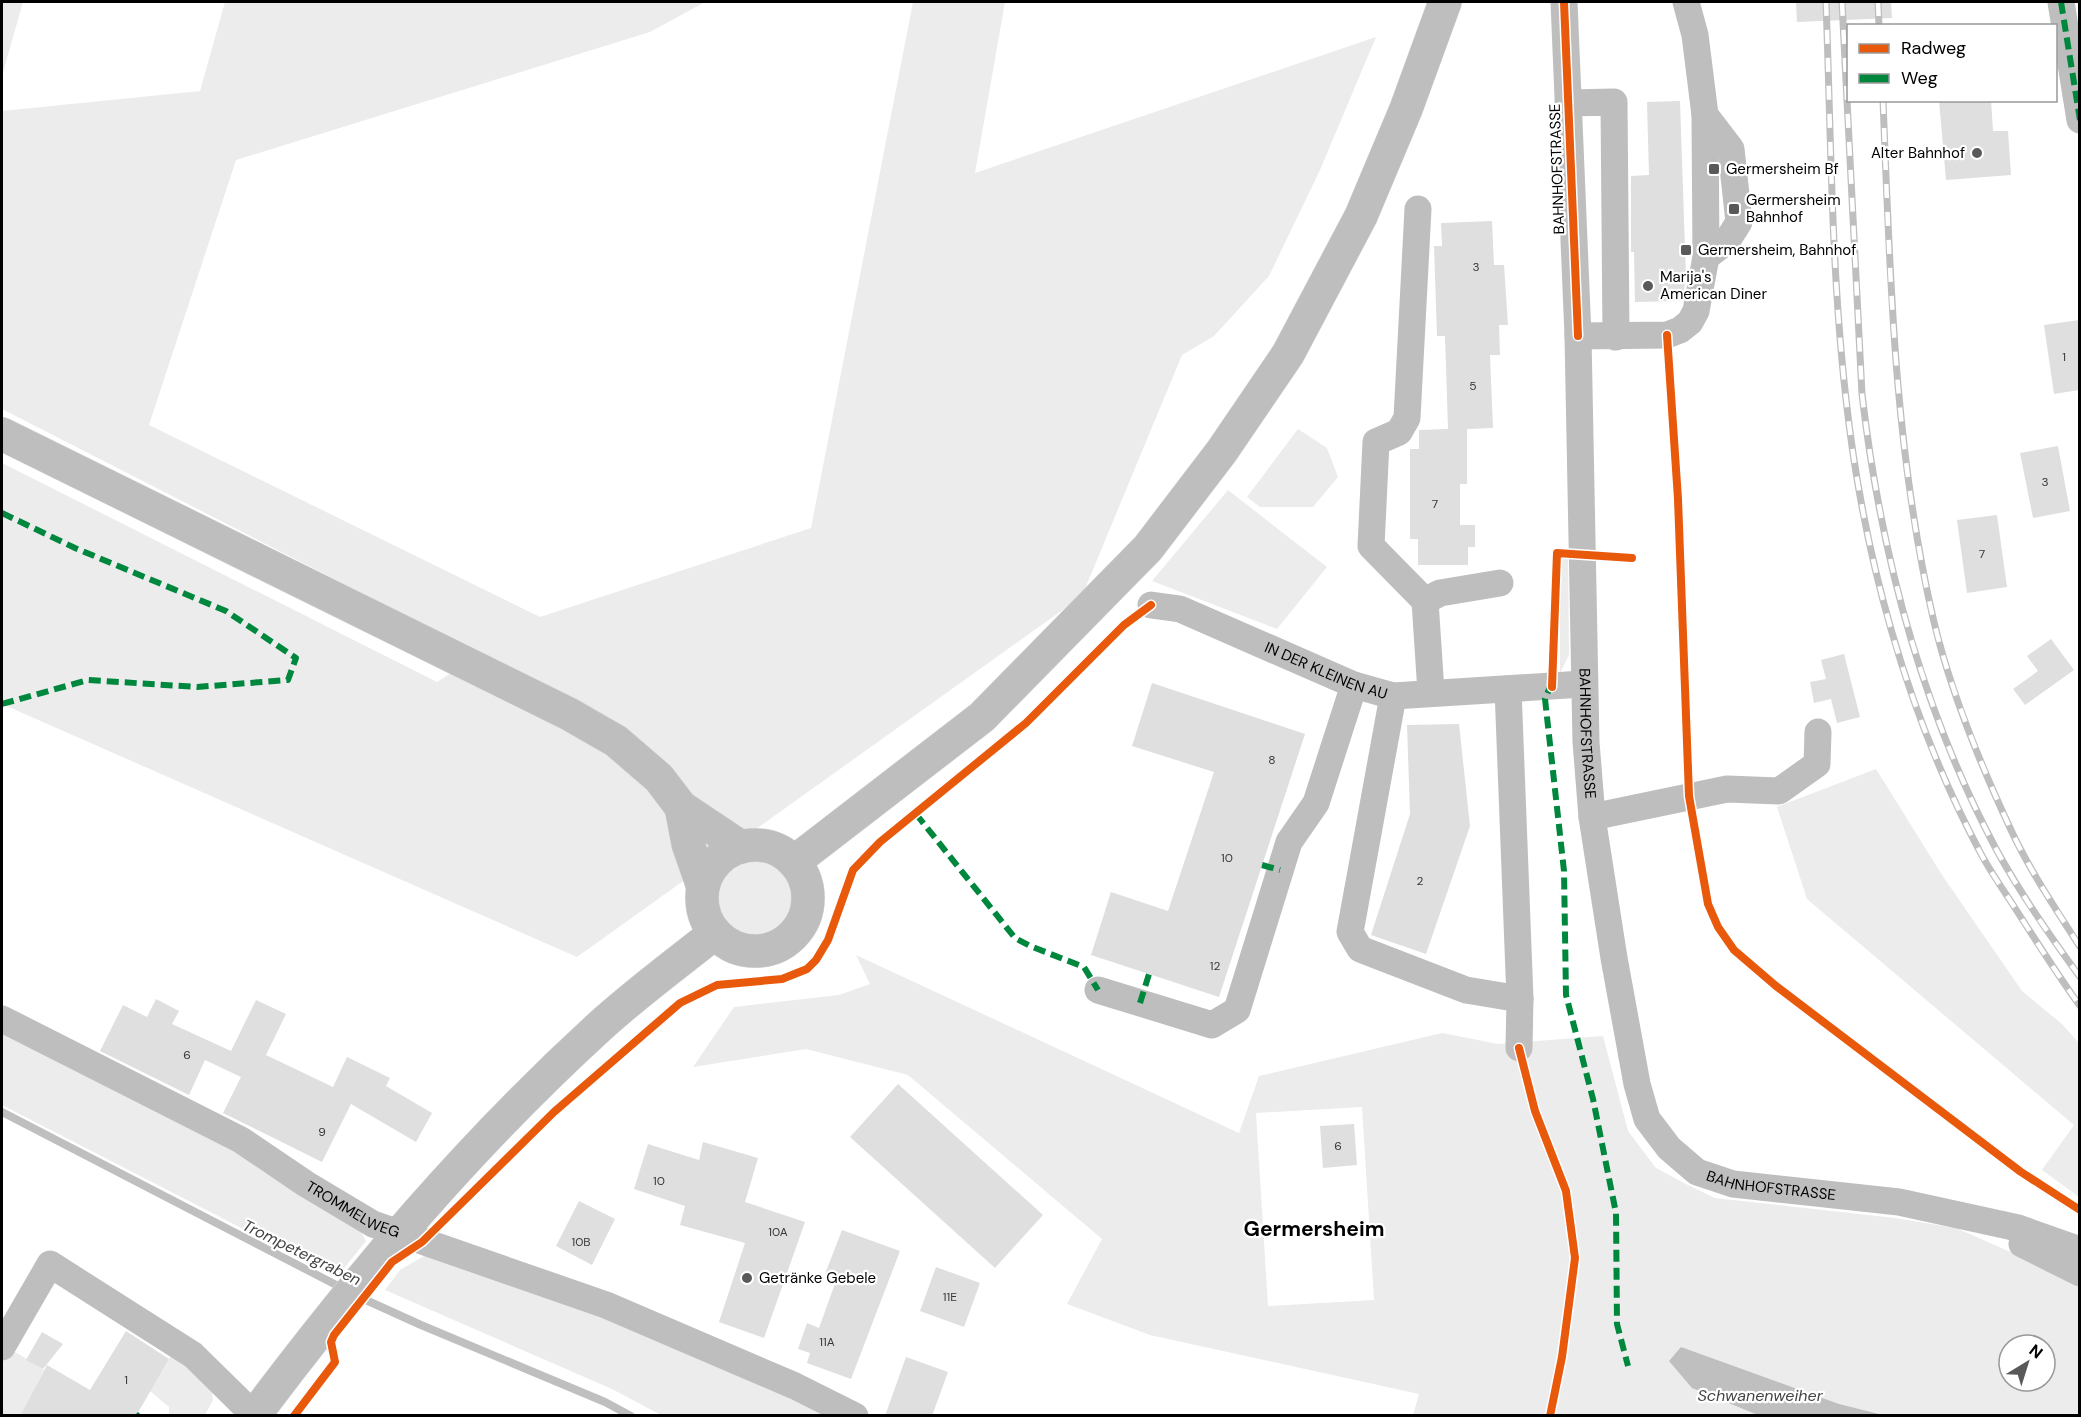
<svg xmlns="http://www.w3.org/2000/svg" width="2081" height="1417" font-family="'DM Sans',sans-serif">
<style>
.green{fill:#ececec;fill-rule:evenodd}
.water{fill:#bfbfbf}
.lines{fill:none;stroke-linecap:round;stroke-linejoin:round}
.stream{stroke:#bfbfbf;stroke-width:8}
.building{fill:#dfdfdf}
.major-casing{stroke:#dbdbdb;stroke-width:34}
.minor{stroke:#bebebe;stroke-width:27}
.major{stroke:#bebebe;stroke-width:33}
.rail-casing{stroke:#bebebe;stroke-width:7}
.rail{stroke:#fff;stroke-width:4.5;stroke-dasharray:14;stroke-linecap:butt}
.quiet{stroke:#00873e;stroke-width:6;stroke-dasharray:12 6;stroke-linecap:butt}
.cycleway-casing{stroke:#fff;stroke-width:11}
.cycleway{stroke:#e8590c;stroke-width:8}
.poi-dot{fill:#595959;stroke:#fff;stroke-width:2}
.labels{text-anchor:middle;stroke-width:4.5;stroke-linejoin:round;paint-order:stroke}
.number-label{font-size:12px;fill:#383838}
.poi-label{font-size:15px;fill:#000;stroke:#fff;text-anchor:start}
.street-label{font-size:15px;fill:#000;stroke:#fff}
.water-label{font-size:16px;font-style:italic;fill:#444;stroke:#fff}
.district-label{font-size:21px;font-weight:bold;fill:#000;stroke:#fff}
</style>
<rect width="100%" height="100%" fill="#fff"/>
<!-- green -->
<g class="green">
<path d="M2 2H23L2 76Z"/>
<path d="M225 2H705L650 32 236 160 149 425 540 617 811 528 913 2H1005L975 173 1376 37 1320 170 1269 276 1214 336 1182 355 1082 596 577 957 2 704V463L437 682 481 654 2 409V111L200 91Z"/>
<path d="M1298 429 1327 448 1338 477 1313 507H1260L1247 497Z"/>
<path d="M1228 490 1327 567 1277 629 1152 581Z"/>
<path d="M1568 557 1569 655 1560 673V558Z"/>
<path d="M1876 769 1942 875 2022 991 2063 1025 2079 1043V1197L2042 1170 2074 1125 1807 899 1777 807Z"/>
<circle cx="755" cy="898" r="37"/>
<path d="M856 955 1239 1133 1259 1076 1442 1033 1498 1044 1603 1036 1628 1131 1656 1168 1686 1184 1715 1198 1895 1218 1956 1228 2079 1282V1415H1413L1419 1394 1150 1335 1067 1304 1102 1239 908 1075 806 1049 693 1067 734 1007 839 995 870 984ZM1362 1107 1374 1300 1268 1306 1256 1113ZM2009 1345H2045V1381H2009Z"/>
<path d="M2 1027 239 1144 361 1232 366 1241 337 1277 2 1105Z"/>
<path d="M429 1253 636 1327 841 1415H661L612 1389 385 1290 400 1270Z"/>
<path d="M9 1348 44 1370 24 1409 25 1415 2 1416V1360Z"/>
<path d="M171 1356 210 1380 213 1400 205 1415H169V1407L150 1391Z"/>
</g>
<!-- water -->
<path class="water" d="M1681 1347 1839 1404 1883 1415H1758L1692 1388 1669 1361Z"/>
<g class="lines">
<!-- stream -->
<g class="stream">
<path d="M2 1112 344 1289"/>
<path d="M357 1296 421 1325 605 1402 631 1416"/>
</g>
</g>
<!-- building -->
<g class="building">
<path d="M1796 2H1891L1892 18 1797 22Z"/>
<path d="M1939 100H1991L1993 131H2008L2011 175 1946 180Z"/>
<path d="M1680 101 1686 278 1682 301 1635 302 1634 252H1631V176L1649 175 1647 102Z"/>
<path d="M1492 221 1494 265H1504L1508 325H1499L1500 355H1490L1493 428 1467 429V484H1460V525H1475V547H1468V565H1418V539H1410V449H1419V430L1448 429 1445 336H1437L1434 246H1442L1441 223Z"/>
<path d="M2079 320V390L2054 394 2044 325Z"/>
<path d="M2058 446 2070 511 2033 518 2020 453Z"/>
<path d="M1997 515 2007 587 1967 593 1957 520Z"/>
<path d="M2051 639 2074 670 2025 705 2013 689 2038 671 2027 656Z"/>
<path d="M1844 654 1860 717 1837 723 1831 699 1814 703 1810 682 1826 679 1821 660Z"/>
<path d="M1152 683 1305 734 1219 997 1091 955 1111 892 1168 911 1214 772 1132 746Z"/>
<path d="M1459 724 1470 826 1426 954 1371 935 1410 814 1407 725Z"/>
<path d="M156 999 179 1011 172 1024 231 1051 256 1000 286 1014 266 1055 333 1087 347 1057 390 1078 386 1086 432 1113 416 1142 351 1104 322 1162 223 1113 241 1077 205 1060 189 1095 100 1051 123 1005 147 1017Z"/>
<path d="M898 1084 1043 1215 995 1268 850 1137Z"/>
<path d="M1354 1124 1357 1165 1323 1168 1320 1126Z"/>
<path d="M703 1142 758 1158 745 1202 805 1222 764 1338 719 1322 745 1243 680 1225 685 1206 634 1189 648 1144 699 1160Z"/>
<path d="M579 1201 615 1219 592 1265 556 1246Z"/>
<path d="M842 1230 900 1251 851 1379 807 1363 810 1353 798 1349 807 1323 819 1328 837 1278 825 1274Z"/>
<path d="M936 1267 980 1283 964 1327 920 1311Z"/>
<path d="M126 1331 169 1359 136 1416H20L47 1365 90 1390Z"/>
<path d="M42 1332 63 1344 43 1369 26 1360Z"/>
<path d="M906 1357 948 1372 932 1416H885Z"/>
</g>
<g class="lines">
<!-- major casing -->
<g class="major-casing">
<g id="major">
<path d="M2 434 569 714 616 741 659 778 681 807 741 847"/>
<path d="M681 807 688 844 703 887"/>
<circle cx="755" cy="898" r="53"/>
<path d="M794 862 982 717 1148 548 1222 451 1288 354 1361 216 1406 109 1445 2"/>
<path d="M254 1416C359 1276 469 1146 598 1028 635 994 676 964 715 933"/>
</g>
</g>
<!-- minor -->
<g class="minor">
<path id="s1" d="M1564 2 1578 336 1586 742 1592 817 1614 958 1637 1084 1647 1119 1669 1148 1697 1172 1733 1184 1899 1202 2018 1228 2080 1250"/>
<path d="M2061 2 2080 120"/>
<path d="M1568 103 1614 102 1616 337"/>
<path d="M1705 115 1731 149 1739 222 1727 241 1706 257"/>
<path d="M1418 209 1407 418 1399 432 1376 442 1371 546 1425 601 1431 692"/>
<path d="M1578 336 1667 335 1680 330 1690 322 1696 311 1706 257 1705 115 1695 35 1686 2"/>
<path d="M1425 601 1440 593 1500 583"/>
<path id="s2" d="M1151 605 1180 609 1354 685 1393 696 1583 684"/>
<path d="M1508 689 1520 999 1519 1048"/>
<path d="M1393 696 1350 932 1360 949 1378 956 1466 990 1520 999"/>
<path d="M1592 817 1727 789 1779 791 1817 764 1818 732"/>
<path d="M1098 990 1212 1025 1237 1010 1289 842 1316 803 1354 685"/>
<path id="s3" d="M2 1019 241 1140 306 1184 373 1224 606 1305 795 1386 855 1416"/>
<path d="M2022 1244 2080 1273"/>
<path d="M2 1347 50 1264 193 1355 255 1416"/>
</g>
<!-- major -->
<use href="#major" class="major"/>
<!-- rail casing -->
<g class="rail-casing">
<g id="rail">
<path d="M1826 2C1831 134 1831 268 1846 399 1863 554 1906 712 1979 850 1989 870 2003 889 2015 908 2036 941 2057 974 2080 1006"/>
<path d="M1842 2 1862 394C1880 550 1921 707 1995 847 2019 892 2050 936 2080 977"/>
<path d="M1878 2 1879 26"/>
<path d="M1883 100C1890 276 1894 451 1934 622 1950 689 1982 768 2011 830 2030 871 2056 909 2080 947"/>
</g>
</g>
<!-- rail -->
<use href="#rail" class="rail"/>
<!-- quiet -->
<g class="quiet">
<path d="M2061 2 2080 120"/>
<path d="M2 513 75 548 226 611 296 658 288 680 197 687 88 680 2 704"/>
<path d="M1552 682 1545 699 1564 871 1566 995 1593 1099 1616 1213 1617 1324 1628 1366"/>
<path d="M916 814 1015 938 1030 946 1084 967 1098 990"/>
<path d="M1262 865 1280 870"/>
<path d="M1140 1003 1149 974"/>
<path d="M136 1414 138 1416"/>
</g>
<!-- cycleway casing -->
<g class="cycleway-casing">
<g id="cycleway">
<path d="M1564 2 1578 336"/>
<path d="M1667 335 1678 499 1689 796 1708 904 1718 927 1734 950 1776 986 2021 1172 2080 1210"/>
<path d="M1552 687 1557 553 1632 558"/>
<path d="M1519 1048 1535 1111 1566 1191 1575 1258 1562 1357 1550 1416"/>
<path d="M294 1416 335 1362 331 1342 334 1335 392 1262 422 1242 554 1112 680 1003 717 985 782 979 807 969 816 960 828 940 853 870 880 842 1026 723 1124 625 1151 605"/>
</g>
</g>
<!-- cycleway -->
<use href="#cycleway" class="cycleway"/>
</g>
<!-- markers -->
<g class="poi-dot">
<circle cx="1977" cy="153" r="6"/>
<rect x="1708" y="163" width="12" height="12" rx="3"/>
<rect x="1728" y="203" width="12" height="12" rx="3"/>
<rect x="1680" y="244" width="12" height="12" rx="3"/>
<circle cx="1648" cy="286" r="6"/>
<circle cx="747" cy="1278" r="6"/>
</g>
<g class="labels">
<!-- number labels -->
<g class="number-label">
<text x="1476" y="271">3</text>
<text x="2064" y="361">1</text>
<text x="1473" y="390">5</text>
<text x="2045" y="486">3</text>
<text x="1435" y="508">7</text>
<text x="1982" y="558">7</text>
<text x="1272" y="764">8</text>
<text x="1227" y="862">10</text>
<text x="1420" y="885">2</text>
<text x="1215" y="970">12</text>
<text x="187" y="1059">6</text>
<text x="322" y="1136">9</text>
<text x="1338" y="1150">6</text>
<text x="659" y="1185">10</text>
<text x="778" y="1236">10A</text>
<text x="581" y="1246">10B</text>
<text x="950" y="1301">11E</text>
<text x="827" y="1346">11A</text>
<text x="126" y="1384">1</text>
</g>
<!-- poi labels -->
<g class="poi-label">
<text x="1965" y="158" text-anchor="end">Alter Bahnhof</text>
<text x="1726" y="174">Germersheim Bf</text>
<text x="1746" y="205">Germersheim<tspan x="1746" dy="17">Bahnhof</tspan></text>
<text x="1698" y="255">Germersheim, Bahnhof</text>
<text x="1660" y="282">Marija's<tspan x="1660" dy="17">American Diner</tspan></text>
<text x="759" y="1283">Getränke Gebele</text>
</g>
<!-- street labels -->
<g class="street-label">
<text transform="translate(1557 169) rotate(-92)" y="5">BAHNHOFSTRASSE</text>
<text dy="5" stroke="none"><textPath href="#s2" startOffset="188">IN DER KLEINEN AU</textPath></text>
<text dy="5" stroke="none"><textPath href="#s1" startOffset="732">BAHNHOFSTRASSE</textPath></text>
<text dy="5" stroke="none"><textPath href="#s1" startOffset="1272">BAHNHOFSTRASSE</textPath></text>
<text dy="5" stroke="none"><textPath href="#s3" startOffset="400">TROMMELWEG</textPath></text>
</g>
<!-- water labels -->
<g class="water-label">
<text transform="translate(302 1252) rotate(26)" y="6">Trompetergraben</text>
<text x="1760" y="1401">Schwanenweiher</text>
</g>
<!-- district labels -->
<g class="district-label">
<text x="1314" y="1236">Germersheim</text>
</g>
</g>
<!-- border -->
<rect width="2081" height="1417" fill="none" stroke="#000000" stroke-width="6"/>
<!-- legend -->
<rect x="1847" y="24" width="210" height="78" fill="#ffffff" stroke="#999999" stroke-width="1.5"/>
<rect x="1859" y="44" width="30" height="9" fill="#e8590c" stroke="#999999" stroke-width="1.5"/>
<text x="1901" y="54" font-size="18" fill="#000000">Radweg</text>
<rect x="1859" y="74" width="30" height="9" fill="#00873e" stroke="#999999" stroke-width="1.5"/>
<text x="1901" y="84" font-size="18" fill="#000000">Weg</text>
<!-- north arrow -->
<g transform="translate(2027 1363) rotate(38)"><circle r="28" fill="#ffffff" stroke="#999999" stroke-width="1.5"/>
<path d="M0-4.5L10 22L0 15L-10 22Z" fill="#595959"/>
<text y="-9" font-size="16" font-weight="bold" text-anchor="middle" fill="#000000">N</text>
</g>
</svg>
